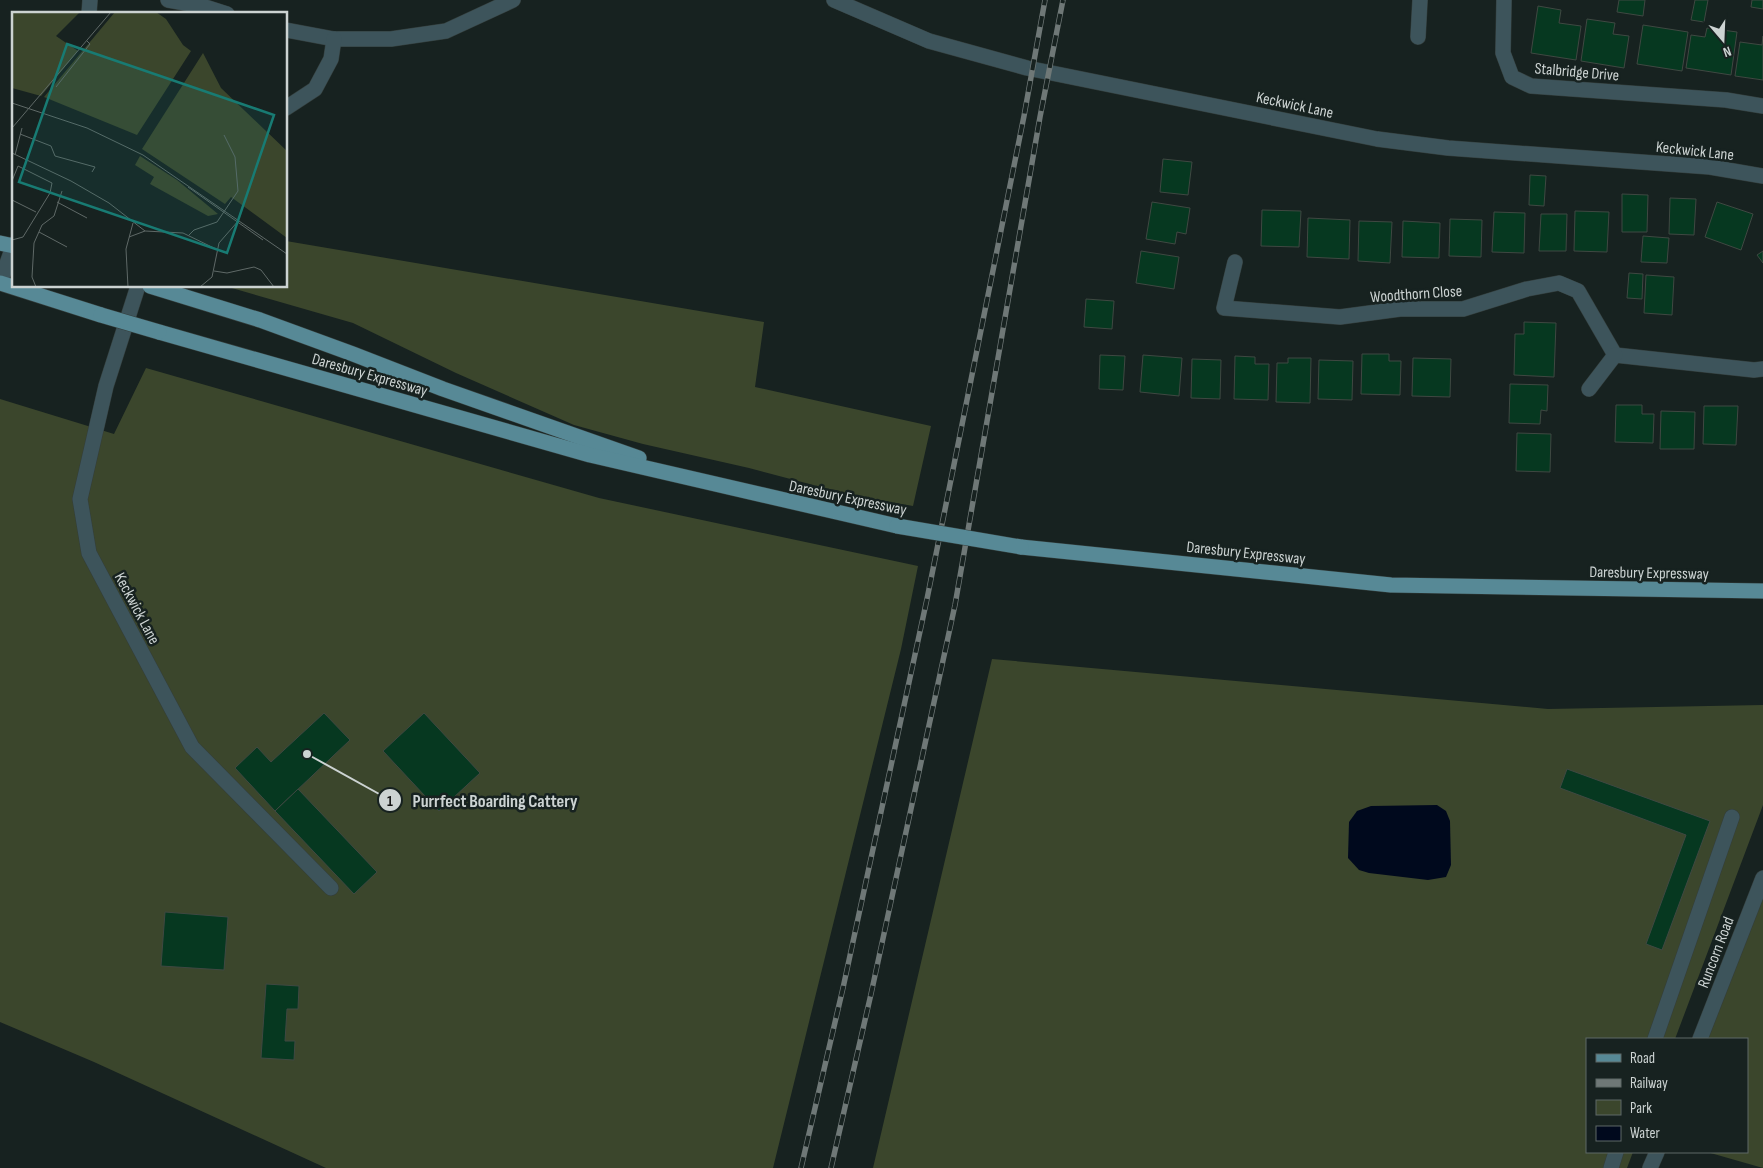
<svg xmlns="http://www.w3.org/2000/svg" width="1763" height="1168" font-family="'Sofia Sans Condensed',sans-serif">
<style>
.green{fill:#3b462c}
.water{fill:#00091d}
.building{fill:#063820;stroke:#3f4842}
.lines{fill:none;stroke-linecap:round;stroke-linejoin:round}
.minor-casing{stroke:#343e3c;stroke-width:16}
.major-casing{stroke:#343e3c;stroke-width:16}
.minor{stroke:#3d545b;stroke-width:15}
.major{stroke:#578996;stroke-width:15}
.rail-casing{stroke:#6f7877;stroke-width:5.5}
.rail{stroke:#172220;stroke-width:4;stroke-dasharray:11;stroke-linecap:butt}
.major-bridge-casing{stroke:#343e3c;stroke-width:16;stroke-linecap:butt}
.major-bridge{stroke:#578996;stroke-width:15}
.labels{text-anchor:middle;stroke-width:5;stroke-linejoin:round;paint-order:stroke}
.street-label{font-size:16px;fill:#ccd3d2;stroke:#172220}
.inset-road{fill:none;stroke:#5f6967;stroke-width:1}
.view{fill:#187b73;fill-opacity:0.15;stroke:#187b73;stroke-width:2.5}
.inset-edge{fill:none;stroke:#ccd3d2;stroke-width:2.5}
.leader{fill:none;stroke:#ccd3d2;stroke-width:2}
.callout-dot{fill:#ccd3d2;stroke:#172220;stroke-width:2}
.mark-label{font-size:15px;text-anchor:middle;font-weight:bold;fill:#111}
.callout-label{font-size:18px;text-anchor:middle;font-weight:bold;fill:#ccd3d2;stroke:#172220;stroke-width:5;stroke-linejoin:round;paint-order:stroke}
</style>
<rect width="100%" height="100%" fill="#172220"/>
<!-- green -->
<g class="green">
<path d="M286 241 764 322 755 387 931 426 913 506 855 496 749 468 643 444 574 425 456 373 353 323 225 286H286Z"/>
<path d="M146 368 599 498 918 566 901 649 773 1168H326L94 1062 0 1022V399L114 434Z"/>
<path d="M992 659 1548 709 1763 705V805L1675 1039H1587V1152H1633L1627 1168H873Z"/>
<path d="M1763 878V1168L1707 1152H1747V1039H1700Z"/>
</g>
<!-- water -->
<path class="water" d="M1437 805 1446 811 1450 821 1451 865 1446 877 1428 880 1369 873 1359 870 1348 858 1349 822 1357 811 1371 806Z"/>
<!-- building -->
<g class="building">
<path d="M1619 0H1645L1643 16 1617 12Z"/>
<path d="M1695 0H1708L1704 22 1691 20Z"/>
<path d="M1752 0H1763V9L1751 7Z"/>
<path d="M1538 6 1561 10 1559 23 1581 26 1576 60 1531 53Z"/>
<path d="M1587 19 1615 23 1613 34 1629 36 1624 68 1581 61Z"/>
<path d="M1643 25 1688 32 1682 71 1637 64Z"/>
<path d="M1707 28 1737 32 1731 75 1686 68 1691 35 1705 37Z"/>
<path d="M1763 36V80L1735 76 1740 42 1762 45Z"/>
<path d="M1163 159 1192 162 1188 195 1160 192Z"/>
<path d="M1530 175 1546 176 1544 206 1529 205Z"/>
<path d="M1622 194 1648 195 1647 232H1622Z"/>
<path d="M1670 198 1696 199 1694 235 1669 234Z"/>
<path d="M1152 202 1190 208 1186 234 1177 232 1175 244 1146 239Z"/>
<path d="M1717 202 1753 214 1741 250 1705 237Z"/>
<path d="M1262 210 1301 211 1299 247 1261 246Z"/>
<path d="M1575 211 1609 212 1607 252 1574 251Z"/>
<path d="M1494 212 1525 213 1524 253 1492 252Z"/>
<path d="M1541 214H1567L1566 251H1539Z"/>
<path d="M1308 218 1350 220 1349 259 1307 257Z"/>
<path d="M1450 219 1482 220 1481 257 1449 256Z"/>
<path d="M1359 221 1392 222 1390 263 1358 261Z"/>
<path d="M1403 221 1440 223 1439 258 1402 257Z"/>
<path d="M1643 236 1669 238 1667 263 1641 262Z"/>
<path d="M1141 251 1179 257 1174 289 1136 283Z"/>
<path d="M1763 251V263L1757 255Z"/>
<path d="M1629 273 1643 274 1642 299 1627 298Z"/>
<path d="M1646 275 1674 277 1672 315 1644 313Z"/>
<path d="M1086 299 1114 301 1112 329 1084 327Z"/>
<path d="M1524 322 1556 323 1554 377 1514 375 1515 334H1524Z"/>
<path d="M1362 354H1389V361H1401L1400 395 1361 394Z"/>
<path d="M1100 355 1125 356 1123 390 1099 389Z"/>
<path d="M1143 355 1182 358 1179 396 1140 392Z"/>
<path d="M1235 356 1255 357V364H1269L1268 400 1234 399Z"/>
<path d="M1288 358H1311L1310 403 1276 402 1277 363H1288Z"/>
<path d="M1413 358 1451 359 1450 397 1412 396Z"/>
<path d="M1192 359 1221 360 1220 399 1191 398Z"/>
<path d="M1319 360 1353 361 1352 400 1318 399Z"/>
<path d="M1510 384 1548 385 1547 411 1541 410 1540 424 1509 423Z"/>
<path d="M1616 405H1642V414H1654L1653 443 1615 442Z"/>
<path d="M1704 406H1738L1736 445 1703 444Z"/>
<path d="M1661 411 1695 412 1694 449H1660Z"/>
<path d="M1517 433 1551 434 1550 472 1516 471Z"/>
<path d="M324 713 350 740 275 811 235 768 257 747 271 762Z"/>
<path d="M424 713 480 773 439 811 383 751Z"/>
<path d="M1567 769 1710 821 1662 950 1646 944 1686 835 1560 788Z"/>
<path d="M298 789 377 872 354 894 275 811Z"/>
<path d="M165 912 228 917 224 970 161 966Z"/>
<path d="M266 984 299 986 298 1009H287L285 1041H295L294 1060 261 1058Z"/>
</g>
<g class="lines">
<!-- minor casing -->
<g class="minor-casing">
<g id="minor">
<path d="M168 0 202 6 227 14"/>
<path d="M834 0 929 41 1027 68 1377 139 1448 148 1710 167 1763 176"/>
<path d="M1504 0 1503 53 1512 77 1531 86 1726 100 1763 106"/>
<path d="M89 14 90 0"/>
<path d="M286 30 334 39H391L446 31 513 0"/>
<path d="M1418 37 1420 0"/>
<path d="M286 108 315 89 331 59 334 39"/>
<path d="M1235 262 1224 308 1340 317 1400 309H1463L1527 289 1559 283 1578 291 1615 355 1754 370 1763 369"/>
<path d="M0 283 14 244"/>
<path d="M138 286 106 386 80 499 89 553 192 747 331 888"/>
<path d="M1589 389 1615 355"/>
<path d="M1655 1039 1732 817"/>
<path d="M1700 1039 1763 878"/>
<path d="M1611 1168 1616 1152"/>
<path d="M1650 1168 1657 1152"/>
</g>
</g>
<!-- major casing -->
<g class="major-casing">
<g id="major">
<path d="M0 243 14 246"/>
<path d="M0 283 101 315"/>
<path d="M150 286 260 320 353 354 443 389 639 458"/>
<path d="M159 332 590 455 897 526"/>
<path d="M1021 547 1391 585 1763 591"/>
</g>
</g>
<!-- minor -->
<use href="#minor" class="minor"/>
<!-- major -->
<use href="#major" class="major"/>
<!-- rail casing -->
<g class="rail-casing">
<g id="rail">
<path d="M801 1168 843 988 927 599 1024 116 1045 0"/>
<path d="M831 1168 871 994 955 605 1040 117 1063 0"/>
</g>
</g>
<!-- rail -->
<use href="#rail" class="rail"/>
<!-- major-bridge casing -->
<g class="major-bridge-casing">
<g id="major-bridge">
<path d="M101 315 159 332"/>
<path d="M897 526 1021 547"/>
</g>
</g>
<!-- major-bridge -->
<use href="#major-bridge" class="major-bridge"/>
</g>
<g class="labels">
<!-- street labels -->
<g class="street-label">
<text transform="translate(1577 71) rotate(5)" y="6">Stalbridge Drive</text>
<text transform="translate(1295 104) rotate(12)" y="6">Keckwick Lane</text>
<text transform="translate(1695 150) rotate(6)" y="6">Keckwick Lane</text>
<text transform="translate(1416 293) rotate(-4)" y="6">Woodthorn Close</text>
<text transform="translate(370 374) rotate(16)" y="6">Daresbury Expressway</text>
<text transform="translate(848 497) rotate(12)" y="6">Daresbury Expressway</text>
<text transform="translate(1246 552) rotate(6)" y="6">Daresbury Expressway</text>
<text transform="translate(1649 572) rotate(1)" y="6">Daresbury Expressway</text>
<text transform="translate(138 608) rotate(62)" y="6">Keckwick Lane</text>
<text transform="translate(1715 952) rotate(-69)" y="6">Runcorn Road</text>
</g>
</g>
<!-- overview -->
<g transform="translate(12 12)">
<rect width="275" height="275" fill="#172220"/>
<path d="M0 0H68L44 24 66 39 29 84 0 76ZM103 0H144L154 7 171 33 179 39 125 123 32 85ZM191 41 209 76 275 139V226L219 185 213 192 130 137ZM128 144 165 168 206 202 196 204 138 172 142 165 123 153Z" fill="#3b462c"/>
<path class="inset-road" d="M44 75 78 32 75 29M0 91 75 116 131 143 275 242M0 116 99 0M8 122 39 134 43 144 83 155 80 160M0 141 59 169 97 191 133 219 171 221 204 237M3 143 10 116M0 169 6 154 40 171 38 181 11 225 0 228M176 175 251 228M0 188 24 200M45 190 75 206M27 220 55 235M177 223 182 218 205 210 226 179 223 145 212 123M117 225 133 219M202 259 215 261 242 255 249 258 262 275M24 275 20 265 22 231 30 213 42 204 50 179M116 275 114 237 121 211M188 275 200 265 207 231 227 208"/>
<path class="view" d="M55 32 262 103 215 241 7 170Z"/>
<rect width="275" height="275" class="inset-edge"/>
</g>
<!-- callouts -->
<path class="leader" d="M307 754L390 800"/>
<g class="callout-dot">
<circle cx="307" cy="754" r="5"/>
<circle cx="390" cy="800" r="12"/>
</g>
<g class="mark-label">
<text x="390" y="806">1</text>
</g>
<g class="callout-label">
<text x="495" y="807">Purrfect Boarding Cattery</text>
</g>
<!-- legend -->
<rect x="1586" y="1038" width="162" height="115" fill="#172220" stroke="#5f6967"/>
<rect x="1596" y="1054" width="25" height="8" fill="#578996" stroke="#5f6967"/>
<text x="1630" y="1063" font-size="15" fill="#ccd3d2">Road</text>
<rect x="1596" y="1079" width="25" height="8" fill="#6f7877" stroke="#5f6967"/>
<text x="1630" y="1088" font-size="15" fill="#ccd3d2">Railway</text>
<rect x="1596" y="1100" width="25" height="15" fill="#3b462c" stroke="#5f6967"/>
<text x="1630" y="1113" font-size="15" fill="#ccd3d2">Park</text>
<rect x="1596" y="1126" width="25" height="15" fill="#00091d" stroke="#5f6967"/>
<text x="1630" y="1138" font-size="15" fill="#ccd3d2">Water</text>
<!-- north arrow -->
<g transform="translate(1723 40) rotate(161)" stroke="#172220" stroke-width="4" paint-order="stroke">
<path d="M0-4L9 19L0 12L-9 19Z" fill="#ccd3d2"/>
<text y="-8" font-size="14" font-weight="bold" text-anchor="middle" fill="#ccd3d2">N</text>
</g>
</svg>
